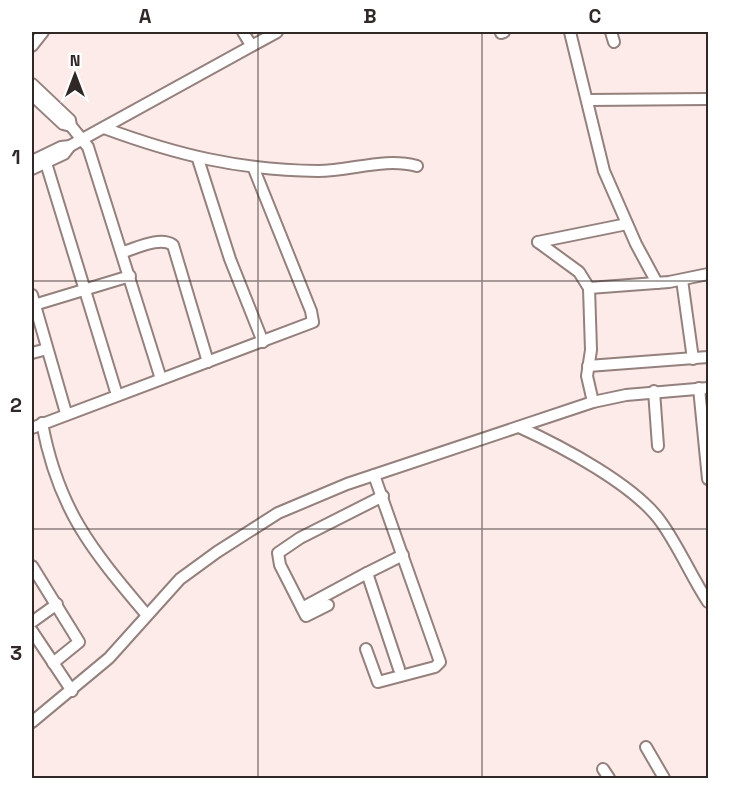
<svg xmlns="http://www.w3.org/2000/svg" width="740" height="810" font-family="'Space Grotesk',sans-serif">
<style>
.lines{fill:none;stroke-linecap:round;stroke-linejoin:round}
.minor-casing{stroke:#94807d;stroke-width:14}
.minor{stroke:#fff;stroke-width:10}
.grid{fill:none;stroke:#302827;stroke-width:1.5;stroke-opacity:0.55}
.neatline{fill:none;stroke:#302827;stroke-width:2}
.grid-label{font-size:20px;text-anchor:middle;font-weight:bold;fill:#302827}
</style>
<rect width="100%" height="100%" fill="#fdebe9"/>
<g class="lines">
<!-- minor casing -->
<g class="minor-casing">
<g id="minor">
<path d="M243 32 251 45"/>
<path d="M570 32 604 171 636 244 657 283"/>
<path d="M611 32 614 42"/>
<path d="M501 33 504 32"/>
<path d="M32 46 43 32"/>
<path d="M32 84 70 120 71 126 88 147 161 379"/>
<path d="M32 95 63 124 71 126"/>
<path d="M588 100 708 99"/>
<path d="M104 128C177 155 239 170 318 171 351 171 384 157 417 166"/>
<path d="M198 159 230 259 263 342"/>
<path d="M32 161 61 147 70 146 277 32"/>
<path d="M46 163 117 395"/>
<path d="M32 169 64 154 70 146"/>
<path d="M538 242 579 272 589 288 591 350 587 376 593 402"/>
<path d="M538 242 627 224"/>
<path d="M123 252C137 248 160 236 173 245L208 362"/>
<path d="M682 280 693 359"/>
<path d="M589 288 669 282 708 274"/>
<path d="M32 295 66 413"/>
<path d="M34 305 130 276"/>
<path d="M32 353 47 349"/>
<path d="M588 366 708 357"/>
<path d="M699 388 708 479"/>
<path d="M654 391 658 446"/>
<path d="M42 423C58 509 91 549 146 614"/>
<path d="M519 427C561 446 635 485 661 522 679 547 691 576 708 602"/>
<path d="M32 428 313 322 311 311 254 169"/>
<path d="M32 566 79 642 53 663"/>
<path d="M328 605 306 616 280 565 278 553 300 538 383 496"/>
<path d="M302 608 367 573"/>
<path d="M32 622 57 604"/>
<path d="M32 631 72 691"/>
<path d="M366 649 378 682 435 667 440 662 374 475"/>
<path d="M399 669 367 573 403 555"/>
<path d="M32 722 109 658 180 579 217 552 278 513 347 484 593 402 626 395 708 388"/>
<path d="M646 747 664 778"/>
<path d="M603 769 609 778"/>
</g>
</g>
<!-- minor -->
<use href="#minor" class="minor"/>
</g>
<!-- grid -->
<path class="grid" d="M258 32V778M482 32V778M32 281H708M32 529H708"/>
<!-- border -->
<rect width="740" height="810" fill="none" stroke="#ffffff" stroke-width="66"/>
<!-- north arrow -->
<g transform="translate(75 75)" stroke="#ffffff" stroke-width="4.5" paint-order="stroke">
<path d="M0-4.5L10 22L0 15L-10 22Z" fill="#302827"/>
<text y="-9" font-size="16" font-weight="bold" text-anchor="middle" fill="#302827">N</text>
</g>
<rect x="33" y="33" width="674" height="744" class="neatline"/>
<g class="grid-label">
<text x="145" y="23">A</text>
<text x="370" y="23">B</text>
<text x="595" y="23">C</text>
<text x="16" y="164">1</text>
<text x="16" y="412">2</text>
<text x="16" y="660">3</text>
</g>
</svg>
